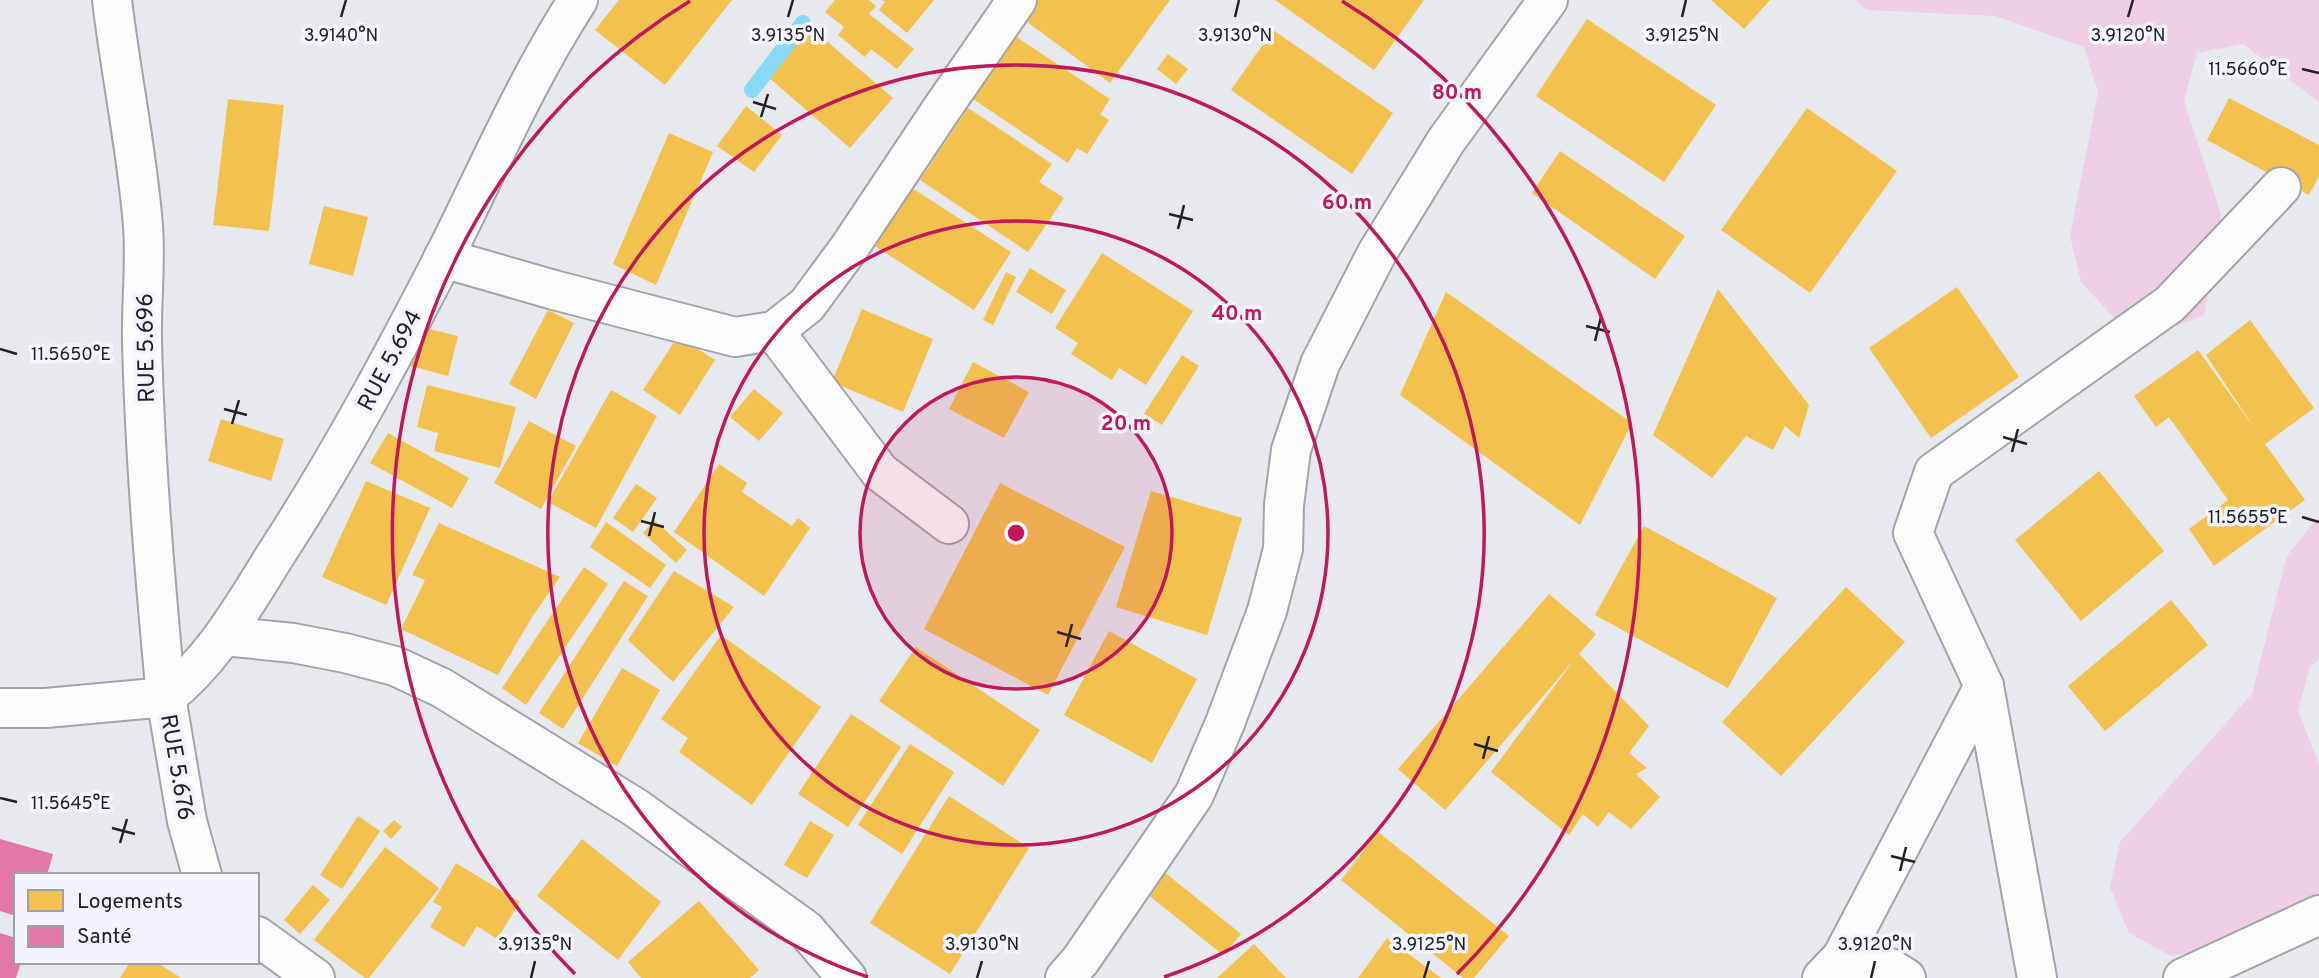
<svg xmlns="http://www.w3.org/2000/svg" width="2319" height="978" font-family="Overpass,sans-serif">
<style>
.green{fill:#eecfe6}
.homes{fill:#f2c14e}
.health{fill:#e377a8}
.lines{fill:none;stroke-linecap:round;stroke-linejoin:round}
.stream{stroke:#87d9f5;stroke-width:16}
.street-casing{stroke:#a4a4a8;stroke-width:42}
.street{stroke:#fcfcfc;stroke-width:38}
.ticks{fill:none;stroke:#212225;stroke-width:2.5}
.ring{fill:none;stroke:#c2185b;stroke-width:3.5}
.labels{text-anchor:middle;stroke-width:7;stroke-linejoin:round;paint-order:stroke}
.street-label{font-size:23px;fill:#212225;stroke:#f3f4fd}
.ticks-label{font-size:18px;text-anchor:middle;fill:#212225;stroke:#f3f4fd;stroke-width:7;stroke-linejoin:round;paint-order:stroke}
.centre{fill:#c2185b;stroke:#f3f4fd;stroke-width:3.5}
.ring-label{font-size:21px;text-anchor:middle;font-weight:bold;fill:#c2185b;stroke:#f3f4fd;stroke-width:7;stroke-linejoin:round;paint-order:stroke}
</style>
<rect width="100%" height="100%" fill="#e8e9ee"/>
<!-- green -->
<g class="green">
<path d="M1855 0H2319V102L2243 44 2197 53 2184 101 2221 214 2204 315 2161 332 2114 318 2081 282 2070 236 2098 92 2084 47 1995 16 1867 10Z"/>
<path d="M2319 516V659L2310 666 2298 711 2319 764V901L2218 950 2171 956 2129 933 2110 887 2120 842 2252 694 2287 556Z"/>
</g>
<!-- homes -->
<g class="homes">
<path d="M619 0H732L665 85 595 30Z"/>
<path d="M835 0H869L876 6 869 14 914 49 897 69 871 49 865 57 838 35 844 27 825 12Z"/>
<path d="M882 0H934L907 33 879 10 885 2Z"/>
<path d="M1031 0H1170L1110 83 1019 16Z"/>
<path d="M1275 0H1424L1374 70Z"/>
<path d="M1711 0H1770L1744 29Z"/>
<path d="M1587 19 1716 105 1664 182 1536 96Z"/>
<path d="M809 26 893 98 850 148 767 76Z"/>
<path d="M1003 28 1110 99 1100 114 1109 120 1087 154 1077 148 1068 163 961 91Z"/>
<path d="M1273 30 1393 113 1352 174 1231 90Z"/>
<path d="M1168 54 1188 69 1176 84 1157 69Z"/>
<path d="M2229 98 2319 145V176L2309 195 2207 140Z"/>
<path d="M228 99 284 105 269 231 213 225Z"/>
<path d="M746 106 782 135 754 172 717 146Z"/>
<path d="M968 108 1052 164 1039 182 1064 198 1028 252 920 180Z"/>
<path d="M1807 108 1897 171 1810 293 1721 230Z"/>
<path d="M669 133 713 152 656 285 613 264Z"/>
<path d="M1560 151 1685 236 1655 279 1532 193Z"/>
<path d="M912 188 1011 252 974 310 875 246Z"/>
<path d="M324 206 368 217 353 276 309 264Z"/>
<path d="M1102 253 1193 311 1146 385 1119 368 1112 380 1071 354 1078 343 1055 328Z"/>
<path d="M1030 268 1066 290 1052 314 1016 292Z"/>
<path d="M1006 272 1016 277 993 325 983 320Z"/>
<path d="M1957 287 2019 377 1931 438 1869 348Z"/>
<path d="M1718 289 1809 405 1799 438 1785 426 1773 450 1746 436 1712 478 1653 435Z"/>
<path d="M1446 292 1632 423 1580 525 1400 395Z"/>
<path d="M862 309 933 339 903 412 832 382Z"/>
<path d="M548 310 574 323 536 399 509 384Z"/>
<path d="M2250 320 2314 408 2265 444 2305 500 2214 566 2189 529 2228 500 2169 417 2156 427 2134 396 2198 350 2255 429 2206 355Z"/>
<path d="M421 327 458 336 448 376 411 366Z"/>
<path d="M678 336 715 360 680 415 643 390Z"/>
<path d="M1182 355 1199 366 1162 425 1144 414Z"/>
<path d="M973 362 1029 392 1004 438 949 409Z"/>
<path d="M427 385 516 407 500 468 434 451 438 433 417 427Z"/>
<path d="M754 389 783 413 759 441 730 417Z"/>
<path d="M611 390 657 416 596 528 548 502Z"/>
<path d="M221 419 284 439 271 481 208 461Z"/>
<path d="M529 421 576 446 541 509 494 483Z"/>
<path d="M388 433 469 478 452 508 370 463Z"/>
<path d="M719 464 747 483 742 492 792 526 798 518 810 528 764 596 674 532Z"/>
<path d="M2099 471 2164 551 2081 621 2015 540Z"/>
<path d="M366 481 430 508 386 605 322 577Z"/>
<path d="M1000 483 1125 547 1048 695 924 629Z"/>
<path d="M636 484 657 498 633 532 613 518Z"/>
<path d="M1151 491 1242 518 1207 635 1116 607Z"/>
<path d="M654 520 687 550 676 563 643 533Z"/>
<path d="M606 522 666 565 650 588 590 547Z"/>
<path d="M439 523 560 577 532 617 498 675 401 629 425 580 412 575Z"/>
<path d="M1644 526 1777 598 1728 688 1595 615Z"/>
<path d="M584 567 608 584 526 705 502 688Z"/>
<path d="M674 571 734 607 673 682 628 640Z"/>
<path d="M624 581 648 596 563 729 539 713Z"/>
<path d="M1846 587 1905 642 1781 776 1722 722Z"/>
<path d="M1549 594 1596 634 1579 654 1649 726 1629 753 1647 768 1636 774 1660 797 1631 829 1609 812 1598 827 1583 814 1569 835 1491 772 1574 660 1445 810 1398 769Z"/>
<path d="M2171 600 2208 645 2105 731 2068 686Z"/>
<path d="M1109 631 1197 679 1152 763 1064 715Z"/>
<path d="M721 635 821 707 752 805 679 752 688 738 661 719Z"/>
<path d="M916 647 1040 730 1003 786 879 701Z"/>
<path d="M622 668 660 690 617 766 578 743Z"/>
<path d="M851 714 901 747 848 827 798 794Z"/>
<path d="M910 744 954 772 902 854 858 825Z"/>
<path d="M949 796 1029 848 950 974 870 923Z"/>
<path d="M358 816 380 831 342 889 320 875Z"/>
<path d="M394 820 402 827 391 839 383 831Z"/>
<path d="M810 821 834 835 807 878 784 865Z"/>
<path d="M1378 832 1509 936 1474 978H1463L1341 880Z"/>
<path d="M582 839 661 902 618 960 537 896Z"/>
<path d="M385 847 439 888 369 978H365L314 940Z"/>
<path d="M456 863 520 902 497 939 477 926 464 947 430 927 442 907 433 902Z"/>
<path d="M1163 871 1241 934 1223 955 1146 893Z"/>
<path d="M313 885 330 900 300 934 284 920Z"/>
<path d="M699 901 759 970 750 978H641L628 962Z"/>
<path d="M1387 938 1441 978H1358Z"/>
<path d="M1254 944 1286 978H1217Z"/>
<path d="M130 962H156L181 978H120Z"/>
</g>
<!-- health -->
<g class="health">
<path d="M0 839 53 854 47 875H16V916L0 911Z"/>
<path d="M0 933 16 938V962H21L16 978H0Z"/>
</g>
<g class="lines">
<!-- stream -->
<path class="stream" d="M752 90 803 23"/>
<!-- street casing -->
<g class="street-casing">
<g id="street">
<path d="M112 0C121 76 137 150 143 226 146 265 141 303 142 342 145 461 155 579 166 697"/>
<path d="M443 258 554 290 735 337 774 331 807 305 849 248 941 110 1017 0"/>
<path d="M774 331 880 472 949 524"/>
<path d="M224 636 293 643 345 653 395 666 442 688 636 808 806 930 847 978"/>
<path d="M166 697C215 659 245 603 278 551 339 457 392 358 443 259 487 172 525 82 578 0"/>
<path d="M0 708H46L166 697 187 821 202 875"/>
<path d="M257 936 315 978"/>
<path d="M1842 957 1984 686"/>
<path d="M1065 978 1080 961 1194 795 1225 723 1267 611 1283 549 1284 505 1291 450 1320 364 1377 253 1446 141 1548 0"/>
<path d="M1822 978 1842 957 1890 968 1906 978"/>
<path d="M2037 978 1984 686 1913 533 1934 472 2170 304 2281 187"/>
<path d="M2183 978 2319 915"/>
</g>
</g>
<!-- street -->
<use href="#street" class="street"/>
</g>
<!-- ticks -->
<path class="ticks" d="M341 17 346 0M788 17 793 0M1235 17 1239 0M1682 17 1686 0M2128 17 2133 0M2302 69 2319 73M753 102 776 109M761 117 768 94M1169 214 1193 220M1178 229 1184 205M1586 326 1610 332M1595 341 1601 317M0 349 17 354M224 409 247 415M232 424 239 400M2003 437 2027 444M2012 452 2018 429M2302 517 2319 522M641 521 664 527M649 536 655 512M1057 632 1081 639M1066 647 1072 624M1474 744 1498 751M1483 759 1489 736M0 798 17 802M112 828 135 834M120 843 127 819M1891 856 1915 862M1900 871 1906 847M531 978 535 961M977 978 982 961M1424 978 1429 961M1871 978 1875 961"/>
<!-- distance rings -->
<circle cx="1016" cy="533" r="156" fill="#c2185b" fill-opacity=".12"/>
<g class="ring">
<circle cx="1016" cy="533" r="156"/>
<circle cx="1016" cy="533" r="312"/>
<path d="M868 977A468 468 0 1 1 1164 977"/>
<path d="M575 974A624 624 0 0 1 690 1M1342 1A624 624 0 0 1 1457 974"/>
</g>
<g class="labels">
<!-- street labels -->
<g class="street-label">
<text transform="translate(145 348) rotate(-91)" y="8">RUE 5.696</text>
<text transform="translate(389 360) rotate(-62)" y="8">RUE 5.694</text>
<text transform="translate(178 767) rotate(80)" y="8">RUE 5.676</text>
</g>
</g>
<g class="ticks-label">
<text x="341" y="41">3.9140°N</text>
<text x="788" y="41">3.9135°N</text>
<text x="1235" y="41">3.9130°N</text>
<text x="1682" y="41">3.9125°N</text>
<text x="2128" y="41">3.9120°N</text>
<text x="2248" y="75">11.5660°E</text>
<text x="71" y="360">11.5650°E</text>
<text x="2248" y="523">11.5655°E</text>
<text x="71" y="809">11.5645°E</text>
<text x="535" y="950">3.9135°N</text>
<text x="982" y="950">3.9130°N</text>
<text x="1429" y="950">3.9125°N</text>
<text x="1875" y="950">3.9120°N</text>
</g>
<circle cx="1016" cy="533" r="10" class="centre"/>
<g class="ring-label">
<text x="1457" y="99">80 m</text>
<text x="1347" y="209">60 m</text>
<text x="1237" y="320">40 m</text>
<text x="1126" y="430">20 m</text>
</g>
<!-- legend -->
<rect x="14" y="873" width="245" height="91" fill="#f3f4fd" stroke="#9fa0a7" stroke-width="2"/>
<rect x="28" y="890" width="35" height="21" fill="#f2c14e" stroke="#9fa0a7" stroke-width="2"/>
<text x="77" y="908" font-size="21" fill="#212225">Logements</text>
<rect x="28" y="926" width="35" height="21" fill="#e377a8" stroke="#9fa0a7" stroke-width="2"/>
<text x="77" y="943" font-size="21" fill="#212225">Santé</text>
</svg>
